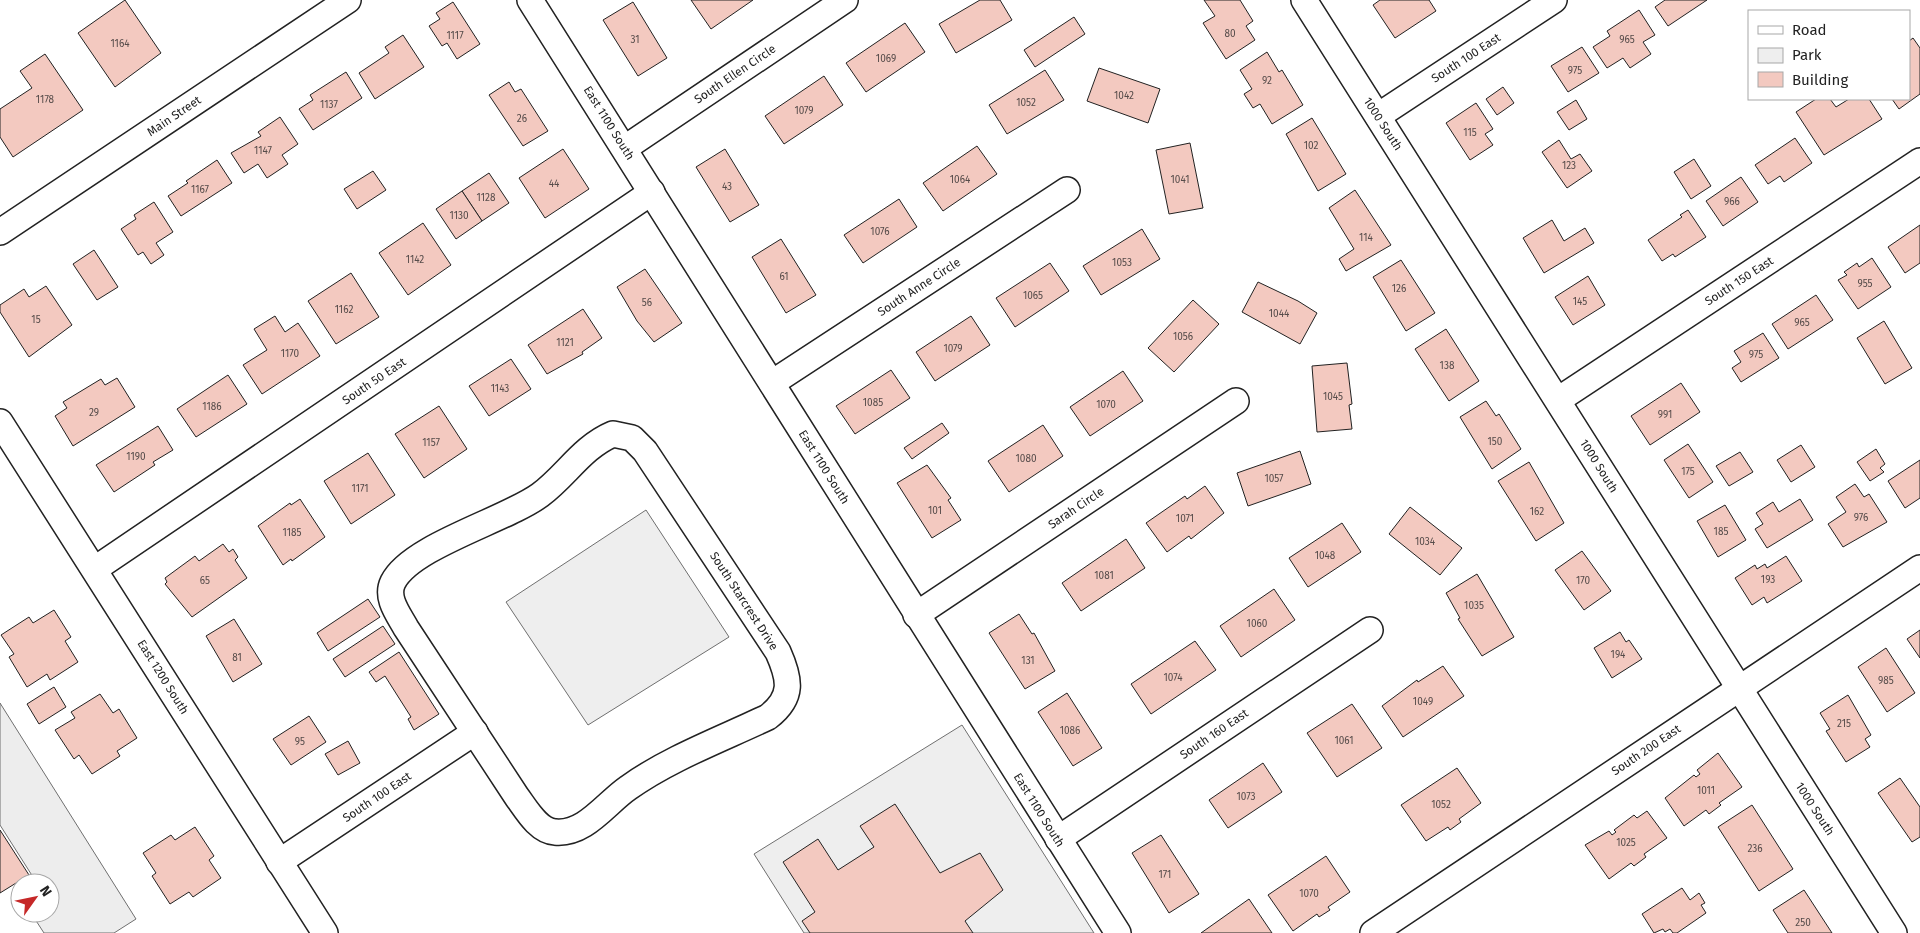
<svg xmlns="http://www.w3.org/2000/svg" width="1920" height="933" font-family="'Fira Sans',sans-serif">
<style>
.green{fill:#eee;stroke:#6f6f6f}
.parking{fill:#ededed;stroke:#6f6f6f}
.building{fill:#f3c9c0;stroke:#222}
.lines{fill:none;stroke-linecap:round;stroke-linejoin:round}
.minor-casing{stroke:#222;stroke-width:28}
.minor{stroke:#fff;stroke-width:25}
.labels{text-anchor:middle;stroke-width:4;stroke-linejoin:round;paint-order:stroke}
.number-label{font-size:10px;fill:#564c4a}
.street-label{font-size:12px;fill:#222;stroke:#fff}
</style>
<rect width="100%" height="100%" fill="#fff"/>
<!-- green -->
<g class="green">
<path d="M646 510 729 637 588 725 506 602Z"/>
<path d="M962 725 1094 933H804L754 854Z"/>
</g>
<!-- parking -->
<path class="parking" d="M0 703 136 919 114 933H44L31 913H50V883H24L33 877 0 825Z"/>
<!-- building -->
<g class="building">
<path d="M125 0 161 53 115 87 78 33Z"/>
<path d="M691 0H753L711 29Z"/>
<path d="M980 0H1000L1012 20 956 53 939 24Z"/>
<path d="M1204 0H1240L1253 21 1246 26 1255 40 1226 59 1203 23 1215 16Z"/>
<path d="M1380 0H1429L1436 11 1395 38 1373 5Z"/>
<path d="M1665 0H1707L1668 26 1655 7Z"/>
<path d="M453 2 480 44 457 59 447 43 442 46 429 26 440 19 436 13Z"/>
<path d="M633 2 667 58 638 76 603 20Z"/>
<path d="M1639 10 1655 35 1643 42 1651 54 1630 68 1623 58 1607 68 1593 47 1610 36 1607 31Z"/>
<path d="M1074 17 1085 34 1035 67 1024 50Z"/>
<path d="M905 23 925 52 866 92 846 63Z"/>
<path d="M403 35 424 67 375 99 359 73 389 53 385 47Z"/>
<path d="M1913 38 1920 48V94L1899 109 1892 99H1909V41Z"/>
<path d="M1582 47 1599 73 1568 92 1551 66Z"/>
<path d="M1267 52 1279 72 1282 70 1303 105 1272 124 1260 104 1253 108 1244 94 1252 89 1240 70Z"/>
<path d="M45 54 83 110 13 157 0 137V109L32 88 20 71Z"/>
<path d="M1099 68 1160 89 1148 123 1087 101Z"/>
<path d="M1045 70 1064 100 1007 134 989 105Z"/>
<path d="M346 72 362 98 313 130 299 109 313 100 310 95Z"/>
<path d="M824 76 843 105 784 144 765 116Z"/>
<path d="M509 82 515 92 521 89 548 131 523 146 489 95Z"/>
<path d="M1503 87 1514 103 1497 115 1486 99Z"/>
<path d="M1816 99H1830L1836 107 1849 99H1869L1882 119 1824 155 1796 112Z"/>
<path d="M1576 100 1587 119 1569 130 1557 112Z"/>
<path d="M1476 103 1493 129 1485 134 1493 145 1470 160 1446 123Z"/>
<path d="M280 117 298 144 282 155 288 164 267 178 258 164 244 173 231 153 261 136 258 132Z"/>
<path d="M1312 118 1346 174 1318 191 1286 134Z"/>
<path d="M1795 138 1812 163 1784 182 1780 176 1768 184 1755 165Z"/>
<path d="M1559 140 1571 159 1580 154 1592 171 1567 188 1542 152Z"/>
<path d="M1190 143 1203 208 1169 214 1156 150Z"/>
<path d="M977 146 997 174 943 211 923 183Z"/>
<path d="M563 149 589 189 545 218 519 178Z"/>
<path d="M725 149 759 205 730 222 696 167Z"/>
<path d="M1694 159 1711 186 1691 199 1674 172Z"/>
<path d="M217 160 232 183 181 216 168 196 188 183 186 181Z"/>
<path d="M373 171 386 190 357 209 344 189Z"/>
<path d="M489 173 509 203 482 221 462 191Z"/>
<path d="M1741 177 1758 202 1723 226 1706 201Z"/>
<path d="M1355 190 1391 245 1346 271 1339 259 1354 249 1329 208Z"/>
<path d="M462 191 482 221 456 239 436 209Z"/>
<path d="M899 199 917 227 863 263 844 235Z"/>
<path d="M154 202 173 232 156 243 164 255 151 264 143 252 138 255 121 229 136 219 134 215Z"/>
<path d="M1688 210 1706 237 1675 257 1673 254 1662 261 1648 240 1682 217 1680 215Z"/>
<path d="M1552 220 1564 241 1585 228 1594 243 1544 273 1523 238Z"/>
<path d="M423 223 451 265 408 295 379 253Z"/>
<path d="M1920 225V263L1905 273 1888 247Z"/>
<path d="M1142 229 1160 259 1101 295 1083 266Z"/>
<path d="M781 239 816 295 786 313 752 257Z"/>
<path d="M94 250 118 287 97 300 73 264Z"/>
<path d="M1872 258 1891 287 1858 309 1838 280 1847 275 1844 272 1857 263 1859 267Z"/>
<path d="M1401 260 1435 313 1406 331 1373 277Z"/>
<path d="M1050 263 1069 291 1015 327 996 298Z"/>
<path d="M645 269 682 323 654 342 637 321 617 287Z"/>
<path d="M351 273 379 317 336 344 308 301Z"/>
<path d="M1588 276 1605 305 1573 325 1555 297Z"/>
<path d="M1258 282 1298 301 1317 313 1300 344 1242 312Z"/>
<path d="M46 286 72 325 29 357 0 312V305L24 289 29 297Z"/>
<path d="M1816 295 1833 320 1788 349 1772 324Z"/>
<path d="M1193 300 1219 324 1174 372 1148 348Z"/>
<path d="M583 309 602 338 582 352 583 354 547 374 528 345Z"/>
<path d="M275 316 285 332 298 323 320 356 262 394 243 365 267 350 254 329Z"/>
<path d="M971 316 990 345 935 381 916 352Z"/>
<path d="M1884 321 1912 368 1885 384 1857 338Z"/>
<path d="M1446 329 1479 381 1449 401 1415 349Z"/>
<path d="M1763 333 1779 358 1741 382 1732 368 1741 362 1734 351Z"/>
<path d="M511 359 531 389 489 416 469 386Z"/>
<path d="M1347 363 1352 404 1349 405 1352 429 1317 432 1312 366Z"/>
<path d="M891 370 910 398 855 434 836 406Z"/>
<path d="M1123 371 1143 401 1090 436 1070 407Z"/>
<path d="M228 375 247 404 196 437 177 409Z"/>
<path d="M117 378 135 407 73 446 55 416 67 408 63 402 101 379 105 385Z"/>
<path d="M1681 383 1700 412 1650 445 1631 416Z"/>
<path d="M1486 401 1496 416 1499 414 1521 449 1492 469 1460 417Z"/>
<path d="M439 406 467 449 424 478 395 434Z"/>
<path d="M942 423 949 433 912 459 904 448Z"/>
<path d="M1043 425 1063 456 1009 492 988 461Z"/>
<path d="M158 426 173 450 153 462 155 465 114 492 96 465Z"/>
<path d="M1688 444 1713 482 1689 498 1664 460Z"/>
<path d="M1801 445 1815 467 1791 482 1777 460Z"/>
<path d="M1876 449 1885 464 1880 468 1884 472 1870 481 1857 462Z"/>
<path d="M1300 451 1311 484 1248 506 1237 473Z"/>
<path d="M1740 452 1753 472 1729 486 1716 466Z"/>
<path d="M368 453 395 495 351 524 324 481Z"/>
<path d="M1920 460V498L1905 508 1888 481Z"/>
<path d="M1529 462 1564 523 1536 541 1498 481Z"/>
<path d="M927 465 951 498 948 500 961 520 932 538 897 483Z"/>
<path d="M1855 484 1864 497 1869 494 1887 522 1843 547 1828 524 1846 512 1836 497Z"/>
<path d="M1205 486 1224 513 1191 539 1189 536 1167 552 1146 523 1185 496 1187 499Z"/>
<path d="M300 499 325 537 292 561 291 559 283 565 258 526 290 503 291 505Z"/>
<path d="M1800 499 1813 520 1767 548 1755 529 1763 524 1756 513 1773 502 1779 512Z"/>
<path d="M1725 505 1746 540 1718 557 1697 521Z"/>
<path d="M1410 507 1462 548 1440 575 1389 534Z"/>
<path d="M1342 523 1361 552 1308 587 1289 558Z"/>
<path d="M1126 539 1145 568 1081 611 1062 583Z"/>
<path d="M223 544 229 552 233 549 238 557 235 560 247 578 192 617 165 584 167 582 165 578 195 556 199 561Z"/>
<path d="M1582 551 1611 591 1584 610 1555 570Z"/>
<path d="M1786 556 1802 581 1767 603 1764 597 1752 605 1735 578 1755 565 1757 569 1765 564 1767 568Z"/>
<path d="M1477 574 1514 637 1482 656 1458 619 1460 618 1446 593Z"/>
<path d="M1274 589 1295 620 1241 657 1220 626Z"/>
<path d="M368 599 380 617 328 651 317 633Z"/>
<path d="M54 610 71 637 65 641 78 662 50 680 47 674 27 687 9 657 14 654 1 635 29 617 33 623Z"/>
<path d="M1019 614 1032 634 1034 633 1055 671 1025 689 989 633Z"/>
<path d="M234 619 262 664 233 682 206 636Z"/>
<path d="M383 626 395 644 345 677 333 659Z"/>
<path d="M1920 630V658L1907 639Z"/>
<path d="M1620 632 1626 642 1629 640 1642 659 1612 678 1594 648Z"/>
<path d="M1195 641 1216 670 1151 714 1131 684Z"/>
<path d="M1886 648 1915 693 1887 712 1858 667Z"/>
<path d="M399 652 439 714 414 730 408 719 411 717 385 676 376 682 369 672Z"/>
<path d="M1443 666 1464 696 1403 737 1382 706 1417 680 1418 682Z"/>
<path d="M54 687 66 707 39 724 27 704Z"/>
<path d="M1067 693 1102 748 1073 766 1038 712Z"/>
<path d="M100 694 113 713 119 709 137 738 117 751 120 756 92 774 79 755 74 759 55 730 75 718 71 712Z"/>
<path d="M1848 695 1871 735 1865 739 1870 747 1846 762 1826 731 1830 729 1820 713Z"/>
<path d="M1352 704 1382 748 1337 777 1307 733Z"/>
<path d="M309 716 326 742 291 765 273 739Z"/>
<path d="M348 741 360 763 338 775 325 754Z"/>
<path d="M1718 753 1742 787 1719 803 1721 805 1709 814 1706 810 1684 826 1665 798 1694 775 1696 777 1700 774 1697 770Z"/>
<path d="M1263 763 1282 792 1228 828 1209 800Z"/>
<path d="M1457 768 1481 803 1459 819 1461 822 1450 830 1448 827 1426 841 1401 805Z"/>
<path d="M1900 778 1920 807V837L1912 842 1878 793Z"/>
<path d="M895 804 940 873 980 853 1003 890 965 921 973 933H810L802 921 815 912 783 862 818 839 838 870 874 847 860 826Z"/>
<path d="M1752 805 1793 869 1759 891 1718 827Z"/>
<path d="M1647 811 1667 838 1644 854 1646 857 1634 866 1631 863 1609 879 1585 845 1609 831 1612 835 1616 832 1614 830 1634 815 1637 818Z"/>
<path d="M195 827 214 856 209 860 221 878 193 897 189 892 170 904 152 876 156 873 143 853 171 835 175 840Z"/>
<path d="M0 830 29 875 0 893Z"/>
<path d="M1161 835 1199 894 1169 913 1132 853Z"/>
<path d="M1326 856 1350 892 1328 907 1330 910 1319 917 1317 914 1293 931 1268 895Z"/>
<path d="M1682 888 1690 900 1699 893 1705 903 1701 905 1706 913 1677 933H1673L1670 929 1665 932 1663 929 1654 933 1642 914Z"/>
<path d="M1804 890 1832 933H1788L1773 910Z"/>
<path d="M1249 899 1272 933H1201Z"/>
</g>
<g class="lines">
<!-- minor casing -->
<g class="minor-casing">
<g id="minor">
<path d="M530 0 1118 933"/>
<path d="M1304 0 1894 933"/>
<path d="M1378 116 1554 0"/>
<path d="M625 148 845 0"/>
<path d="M0 232 348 0"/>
<path d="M772 383 1067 190"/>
<path d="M1558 400 1920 161"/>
<path d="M0 422 325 933"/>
<path d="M613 434 632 438 645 451 778 652C790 679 794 697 768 717 724 738 668 759 628 788 606 803 585 835 555 832 538 831 526 809 517 797L406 628C399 615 385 598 393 582 411 546 506 520 540 495 566 476 582 447 613 434Z"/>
<path d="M95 569 652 192"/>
<path d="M916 615 1236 401"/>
<path d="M1058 839 1370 630"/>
<path d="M279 862 475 732"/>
<path d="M1373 933 1920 568"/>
</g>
</g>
<!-- minor -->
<use href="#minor" class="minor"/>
</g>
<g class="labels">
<!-- number labels -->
<g class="number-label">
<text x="1230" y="37">80</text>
<text x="455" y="39">1117</text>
<text x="635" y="43">31</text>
<text x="1627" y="43">965</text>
<text x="120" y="47">1164</text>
<text x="886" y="62">1069</text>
<text x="1575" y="74">975</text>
<text x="1267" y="84">92</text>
<text x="1124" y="99">1042</text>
<text x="45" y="103">1178</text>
<text x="1026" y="106">1052</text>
<text x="329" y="108">1137</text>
<text x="804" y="114">1079</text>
<text x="522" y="122">26</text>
<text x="1470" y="136">115</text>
<text x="1311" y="149">102</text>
<text x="263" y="154">1147</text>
<text x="1569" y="169">123</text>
<text x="960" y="183">1064</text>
<text x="1180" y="183">1041</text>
<text x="554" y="187">44</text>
<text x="727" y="190">43</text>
<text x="200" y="193">1167</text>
<text x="486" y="201">1128</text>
<text x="1732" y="205">966</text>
<text x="459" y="219">1130</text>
<text x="880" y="235">1076</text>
<text x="1366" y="241">114</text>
<text x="415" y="263">1142</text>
<text x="1122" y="266">1053</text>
<text x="784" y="280">61</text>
<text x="1865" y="287">955</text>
<text x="1399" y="292">126</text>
<text x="1033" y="299">1065</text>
<text x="1580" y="305">145</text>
<text x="647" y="306">56</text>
<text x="344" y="313">1162</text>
<text x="1279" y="317">1044</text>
<text x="36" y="323">15</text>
<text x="1802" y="326">965</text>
<text x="1183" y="340">1056</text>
<text x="565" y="346">1121</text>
<text x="953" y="352">1079</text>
<text x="290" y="357">1170</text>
<text x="1756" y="358">975</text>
<text x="1447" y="369">138</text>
<text x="500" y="392">1143</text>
<text x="1333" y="400">1045</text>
<text x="873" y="406">1085</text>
<text x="1106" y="408">1070</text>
<text x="212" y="410">1186</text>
<text x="94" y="416">29</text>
<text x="1665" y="418">991</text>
<text x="1495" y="445">150</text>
<text x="431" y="446">1157</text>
<text x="136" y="460">1190</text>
<text x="1026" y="462">1080</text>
<text x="1688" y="475">175</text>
<text x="1274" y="482">1057</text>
<text x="360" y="492">1171</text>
<text x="935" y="514">101</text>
<text x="1537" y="515">162</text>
<text x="1861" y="521">976</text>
<text x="1185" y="522">1071</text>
<text x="1721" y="535">185</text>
<text x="292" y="536">1185</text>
<text x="1425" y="545">1034</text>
<text x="1325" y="559">1048</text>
<text x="1104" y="579">1081</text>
<text x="1768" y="583">193</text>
<text x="205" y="584">65</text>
<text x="1583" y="584">170</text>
<text x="1474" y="609">1035</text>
<text x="1257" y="627">1060</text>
<text x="1618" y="658">194</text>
<text x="237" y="661">81</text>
<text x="1028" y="664">131</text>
<text x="1173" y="681">1074</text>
<text x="1886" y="684">985</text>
<text x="1423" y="705">1049</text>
<text x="1844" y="727">215</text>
<text x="1070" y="734">1086</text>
<text x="1344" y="744">1061</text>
<text x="300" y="745">95</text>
<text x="1706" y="794">1011</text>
<text x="1246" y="800">1073</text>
<text x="1441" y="808">1052</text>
<text x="1626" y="846">1025</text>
<text x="1755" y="852">236</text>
<text x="1165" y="878">171</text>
<text x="1309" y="897">1070</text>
<text x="1803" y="926">250</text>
</g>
<!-- street labels -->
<g class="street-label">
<text transform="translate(1466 58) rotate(-33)" y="4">South 100 East</text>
<text transform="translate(735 74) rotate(-34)" y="4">South Ellen Circle</text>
<text transform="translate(174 116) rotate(-34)" y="4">Main Street</text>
<text transform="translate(609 123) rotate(58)" y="4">East 1100 South</text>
<text transform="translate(1383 124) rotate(57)" y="4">1000 South</text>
<text transform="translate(1739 281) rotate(-33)" y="4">South 150 East</text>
<text transform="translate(919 287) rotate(-33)" y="4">South Anne Circle</text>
<text transform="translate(374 381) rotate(-34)" y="4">South 50 East</text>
<text transform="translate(1599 466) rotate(58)" y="4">1000 South</text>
<text transform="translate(824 467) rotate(58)" y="4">East 1100 South</text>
<text transform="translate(1076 508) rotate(-34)" y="4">Sarah Circle</text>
<text transform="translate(744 601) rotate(57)" y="4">South Starcrest Drive</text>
<text transform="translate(163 677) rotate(58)" y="4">East 1200 South</text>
<text transform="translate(1214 734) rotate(-34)" y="4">South 160 East</text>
<text transform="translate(1646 750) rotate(-34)" y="4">South 200 East</text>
<text transform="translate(377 797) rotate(-34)" y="4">South 100 East</text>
<text transform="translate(1815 809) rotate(57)" y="4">1000 South</text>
<text transform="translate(1039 810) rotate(58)" y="4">East 1100 South</text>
</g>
</g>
<!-- legend -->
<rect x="1748" y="10" width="162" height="90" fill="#ffffff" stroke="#a7a7a7"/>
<rect x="1758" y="26" width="25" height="8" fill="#ffffff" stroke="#a7a7a7"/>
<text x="1792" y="35" font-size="15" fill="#222222">Road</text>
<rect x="1758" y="48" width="25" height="15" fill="#eeeeee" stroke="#a7a7a7"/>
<text x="1792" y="60" font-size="15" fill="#222222">Park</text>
<rect x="1758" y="72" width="25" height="15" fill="#f3c9c0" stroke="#a7a7a7"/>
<text x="1792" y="85" font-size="15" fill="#222222">Building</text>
<!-- north arrow -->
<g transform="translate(35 898) rotate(57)"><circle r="24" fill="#ffffff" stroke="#a7a7a7"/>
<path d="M0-4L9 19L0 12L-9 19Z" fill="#c62828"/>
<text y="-8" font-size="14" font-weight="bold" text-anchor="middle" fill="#222222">N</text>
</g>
</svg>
